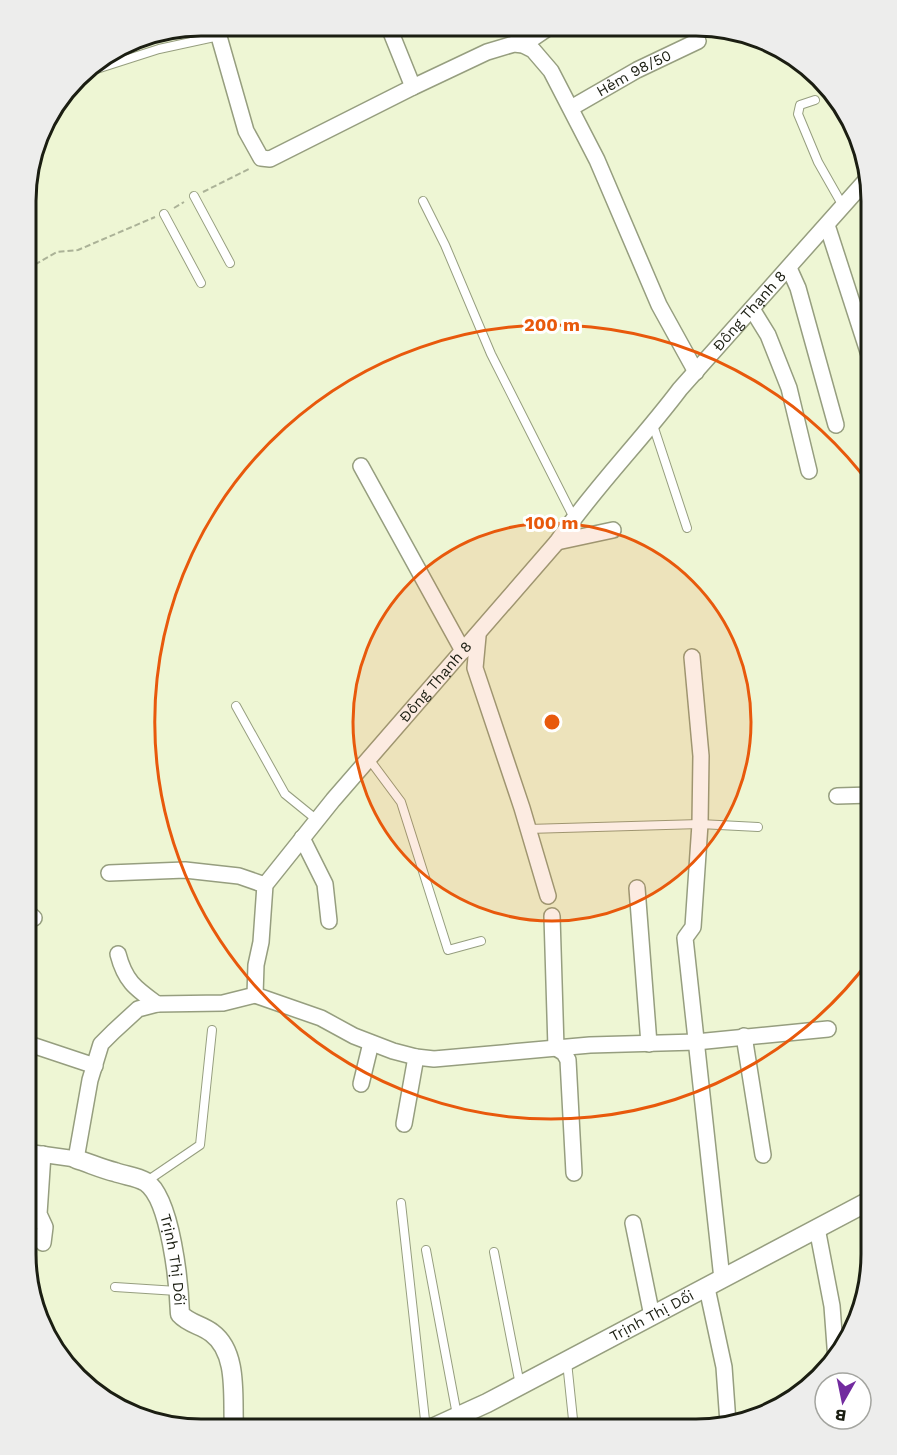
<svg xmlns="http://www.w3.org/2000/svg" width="897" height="1455" font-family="'Work Sans',sans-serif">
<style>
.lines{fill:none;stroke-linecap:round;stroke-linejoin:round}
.service-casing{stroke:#969e7f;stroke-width:10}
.minor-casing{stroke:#969e7f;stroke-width:18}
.tertiary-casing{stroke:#969e7f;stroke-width:21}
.path{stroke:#abb297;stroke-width:2;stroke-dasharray:6 3;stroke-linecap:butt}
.service{stroke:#fff;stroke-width:8}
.minor{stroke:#fff;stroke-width:15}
.tertiary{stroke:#fff;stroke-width:18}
.ring{fill:none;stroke:#e8590c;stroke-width:3}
.labels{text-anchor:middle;stroke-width:6;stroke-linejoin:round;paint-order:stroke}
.street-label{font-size:15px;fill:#1b1e12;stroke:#fff}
.rim{fill:none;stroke:#1b1e12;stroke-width:3}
.centre{fill:#e8590c;stroke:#fff;stroke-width:3}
.ring-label{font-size:18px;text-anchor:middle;font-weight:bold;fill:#e8590c;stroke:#fff;stroke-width:6;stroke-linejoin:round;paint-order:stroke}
</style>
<rect width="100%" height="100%" fill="#eef6d4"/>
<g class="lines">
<!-- service casing -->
<g class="service-casing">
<g id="service">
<path d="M81 74 159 49 219 36"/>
<path d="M815 100 800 105 798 114 818 162 843 206"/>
<path d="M43 124 44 125"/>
<path d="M194 196 230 263"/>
<path d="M423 201 445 245 491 354 574 518"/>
<path d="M164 214 201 283"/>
<path d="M653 425 687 528"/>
<path d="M236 706 285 794 317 820"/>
<path d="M369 759 401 802 448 950 481 941"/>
<path d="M528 829 700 824 758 827"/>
<path d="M147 1181 200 1145 212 1030"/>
<path d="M401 1203 426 1429"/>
<path d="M426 1250 457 1415"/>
<path d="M494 1252 520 1385"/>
<path d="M115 1287 177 1291"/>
<path d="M567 1362 574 1429"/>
</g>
</g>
<!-- minor casing -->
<g class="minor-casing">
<g id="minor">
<path d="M216 26 246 131 261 158 270 159 413 87 487 52 514 44 523 45 533 50 551 71 597 160 659 305 696 372"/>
<path d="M518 27 523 45 548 28"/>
<path d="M390 30 413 87"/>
<path id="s1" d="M571 108 637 70 698 41"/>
<path d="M827 225 871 361"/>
<path d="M789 268 798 288 836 425"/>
<path d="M752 309 768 335 789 388 809 471"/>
<path d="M361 466 463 651"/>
<path d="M557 542 613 530"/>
<path d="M478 636 475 668 522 808 548 896"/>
<path d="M692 657 701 756 700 824 693 927 685 938 722 1279"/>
<path d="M837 796 871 795"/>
<path d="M302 838 325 884 329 921"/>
<path d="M109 873 185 870 239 876 265 885"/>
<path d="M637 888 649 1044"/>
<path d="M26 911 34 918"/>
<path d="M552 916 556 1048 564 1053 568 1060 574 1173"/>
<path d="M118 954C125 981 135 988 157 1004"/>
<path d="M255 995 321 1018 354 1036 393 1051 416 1057 434 1059 590 1045 696 1042 828 1029"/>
<path d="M744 1036 763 1155"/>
<path d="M26 1043 95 1066"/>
<path d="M361 1084 371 1043"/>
<path d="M404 1124 416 1057"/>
<path id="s2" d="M26 1152 76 1159 90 1080 101 1044 113 1032 138 1009 157 1004 223 1003 255 995 256 965 261 942 265 885 333 800 557 542C594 488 641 441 680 389L867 179"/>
<path d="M633 1223 652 1316"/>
<path d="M817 1228 832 1306 836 1360"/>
<path d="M43 1243 45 1227 39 1214 43 1154"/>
<path d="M707 1288 724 1367 728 1423"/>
</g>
</g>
<!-- tertiary casing -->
<g class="tertiary-casing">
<g id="tertiary">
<path id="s3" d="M76 1159C89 1163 102 1169 115 1172 126 1176 136 1176 146 1182 171 1199 179 1285 180 1314 189 1324 202 1325 212 1333 239 1353 232 1399 234 1428"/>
<path id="s4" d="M430 1429 487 1403 871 1200"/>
</g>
</g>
<!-- path -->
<g class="path">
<path d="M203 192 251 168"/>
<path d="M174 208 184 202"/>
<path d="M27 269 57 252 78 250 155 217"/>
</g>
<!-- service -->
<use href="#service" class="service"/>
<!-- minor -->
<use href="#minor" class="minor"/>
<!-- tertiary -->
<use href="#tertiary" class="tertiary"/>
</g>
<!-- distance rings -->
<circle cx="552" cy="722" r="199" fill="#e8590c" fill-opacity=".12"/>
<g class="ring">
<circle cx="552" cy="722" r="199"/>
<path d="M871 958A397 397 0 1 1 871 486"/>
</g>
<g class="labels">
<!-- street labels -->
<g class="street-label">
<text dy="5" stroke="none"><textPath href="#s1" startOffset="72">Hẻm 98/50</textPath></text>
<text dy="5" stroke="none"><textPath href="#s2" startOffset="1200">Đông Thạnh 8</textPath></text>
<text dy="5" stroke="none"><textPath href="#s2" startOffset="714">Đông Thạnh 8</textPath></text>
<text dy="5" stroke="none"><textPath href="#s3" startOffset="158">Trịnh Thị Dối</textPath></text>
<text dy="5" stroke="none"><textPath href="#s4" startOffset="249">Trịnh Thị Dối</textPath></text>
</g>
</g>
<!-- crop -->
<path d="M0 0H897V1455H0ZM201 36H696A165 165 0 0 1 861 201V1254A165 165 0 0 1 696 1419H201A165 165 0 0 1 36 1254V201A165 165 0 0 1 201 36Z" fill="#ededec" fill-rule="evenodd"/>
<path class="rim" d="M201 36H696A165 165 0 0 1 861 201V1254A165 165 0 0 1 696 1419H201A165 165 0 0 1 36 1254V201A165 165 0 0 1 201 36Z"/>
<circle cx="552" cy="722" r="9" class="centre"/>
<g class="ring-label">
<text x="552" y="331">200 m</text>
<text x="552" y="529">100 m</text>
</g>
<!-- north arrow -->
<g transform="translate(843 1401) rotate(189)"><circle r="28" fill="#ffffff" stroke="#a4a5a0" stroke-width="1.5"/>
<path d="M0-4.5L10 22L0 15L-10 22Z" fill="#722b9f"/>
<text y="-9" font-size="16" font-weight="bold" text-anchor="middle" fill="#1b1e12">B</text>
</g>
</svg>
